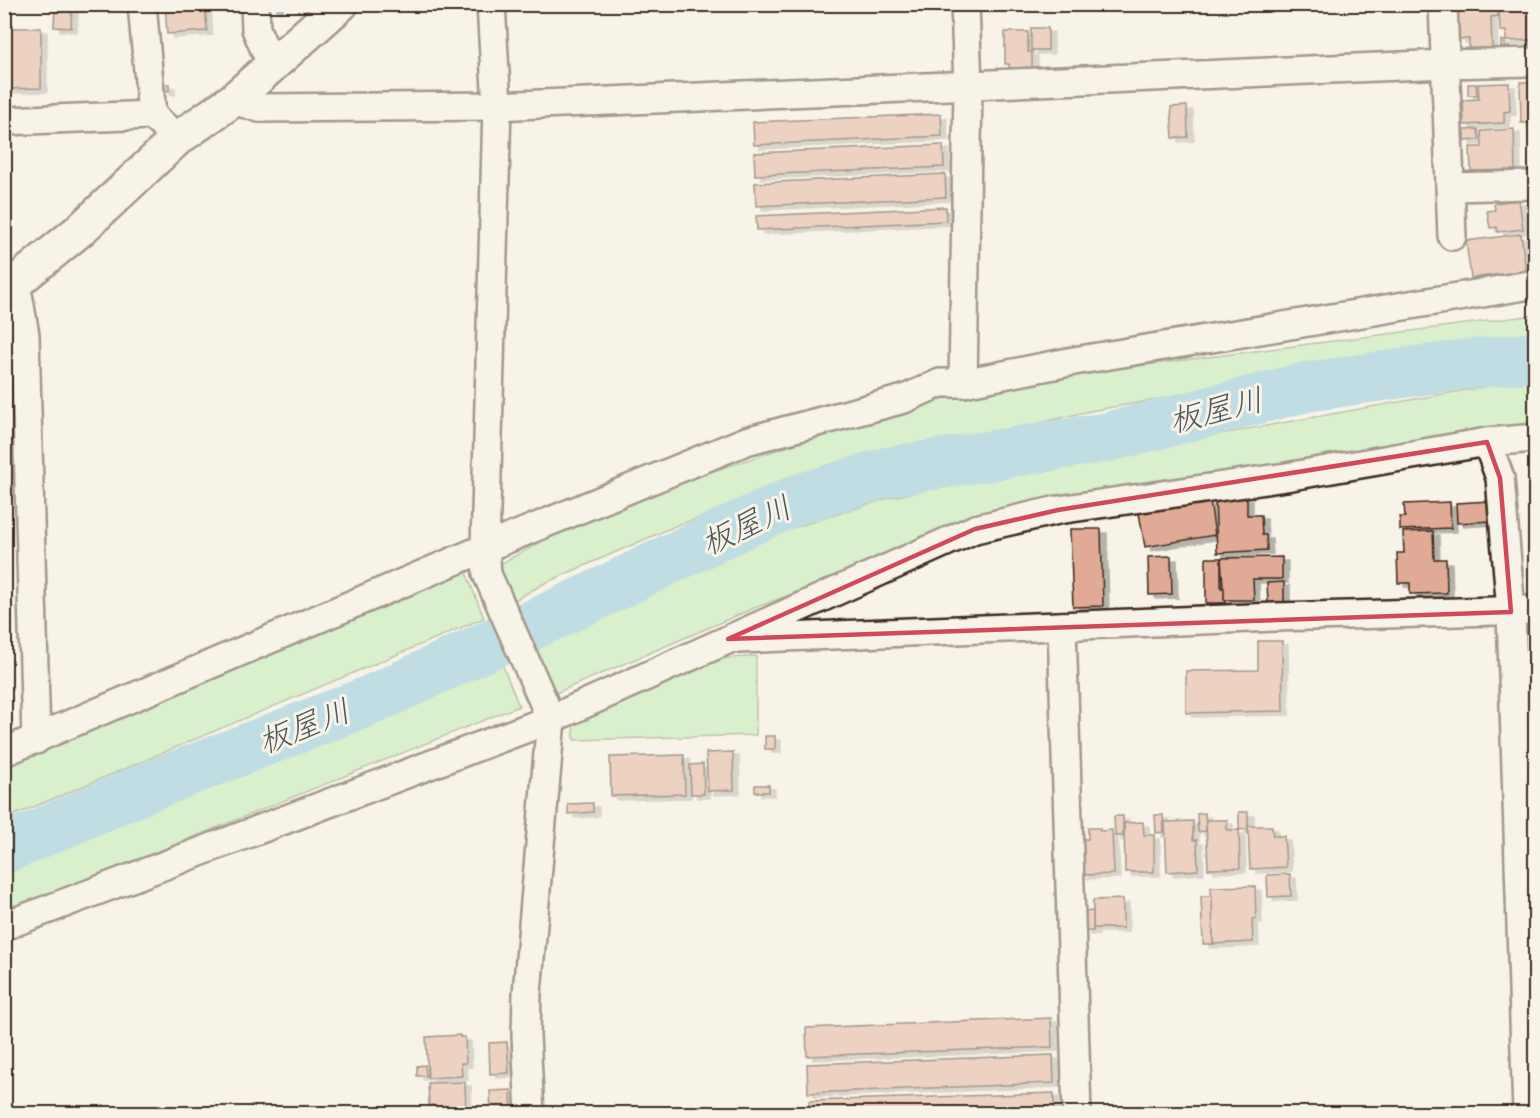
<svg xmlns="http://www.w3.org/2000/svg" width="1540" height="1118" font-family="Caveat,'Klee One',sans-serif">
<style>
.green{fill:#b7eaaa;stroke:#798a64;stroke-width:1.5}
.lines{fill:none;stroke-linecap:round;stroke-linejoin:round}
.stream{stroke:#638692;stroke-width:8}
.river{stroke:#7ec4df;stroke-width:50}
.building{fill:#e0aa96;stroke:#3b2a1e;stroke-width:1.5;filter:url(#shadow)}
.minor-casing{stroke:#3b2a1e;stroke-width:32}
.tertiary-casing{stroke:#3b2a1e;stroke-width:38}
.minor{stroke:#f7f3e8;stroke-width:27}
.tertiary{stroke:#f7f3e8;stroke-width:33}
.marked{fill:none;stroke:#d1495b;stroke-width:4.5;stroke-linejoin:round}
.labels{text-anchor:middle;stroke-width:6;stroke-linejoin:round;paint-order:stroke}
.water-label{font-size:32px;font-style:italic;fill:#4f5858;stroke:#f7f3e8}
</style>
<defs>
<filter id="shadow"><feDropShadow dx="6" dy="4" stdDeviation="0" flood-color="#0004"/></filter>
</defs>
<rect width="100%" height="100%" fill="#f7f3e8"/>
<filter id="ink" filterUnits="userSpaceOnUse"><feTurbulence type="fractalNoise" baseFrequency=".0167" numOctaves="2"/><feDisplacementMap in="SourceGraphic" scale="12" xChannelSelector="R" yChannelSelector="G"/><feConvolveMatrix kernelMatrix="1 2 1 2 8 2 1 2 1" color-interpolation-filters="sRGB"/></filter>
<g filter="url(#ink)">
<!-- green -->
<g class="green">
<path d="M1535 315V340L1365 364 1090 411 925 451 680 524 545 583 515 600 498 565 610 505 929 400 1107 370Z"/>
<path d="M1535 380V425L984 521 752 609 556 693 535 647 752 541 888 498 1019 470 1494 385Z"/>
<path d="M463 565 484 618 5 819V760Z"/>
<path d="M756 656V735L574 740 573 718 706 660Z"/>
<path d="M502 664 519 706 5 913V866Z"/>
</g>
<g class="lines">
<!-- stream -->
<path class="stream" d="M280 4V9"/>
<!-- river -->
<path class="river" d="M4 849 145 788 371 700 588 599 730 530 796 500 887 472 1108 437 1306 387 1460 365 1536 357"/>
</g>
<!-- building -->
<g class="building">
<path d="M165 4H205L207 31 167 34Z"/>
<path d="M1458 4H1498V16L1491 17 1492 48 1469 49V39H1459Z"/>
<path d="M1499 4H1533L1535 40 1506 41V31H1500Z"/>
<path d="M55 7 72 8 71 28 54 27Z"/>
<path d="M6 28H41V88L5 89Z"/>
<rect x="1031" y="28" width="17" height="22"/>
<path d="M1005 32H1028V52H1032V68H1009V64H1005Z"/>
<path d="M1501 40 1505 41V49H1501Z"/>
<path d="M1520 82H1531L1532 123H1521Z"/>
<path d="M1509 83 1510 111 1504 112V123L1464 125 1463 100 1479 99 1478 84Z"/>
<path d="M164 84H169V91L164 90Z"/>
<path d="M1468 84H1476L1477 95H1468Z"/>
<path d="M1187 106 1188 137 1173 138 1171 107Z"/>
<path d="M941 114 942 136 754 145 753 122Z"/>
<path d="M1478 129 1479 140 1465 141V130Z"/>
<path d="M1514 129 1515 170 1471 171 1470 147H1482L1481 131Z"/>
<path d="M1533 130H1536V169H1534Z"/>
<path d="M943 145 944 167 755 175 754 153Z"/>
<path d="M945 174 946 197 756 206 755 183Z"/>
<path d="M1519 200 1523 229 1498 232 1497 227 1490 228 1487 211 1495 210 1494 203Z"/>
<path d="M946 207V221L757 230 756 216Z"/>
<path d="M1529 211H1536V266H1530Z"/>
<path d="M1521 234 1526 271 1471 278 1466 241Z"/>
<path d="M1247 496V515H1261L1262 535H1266L1267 550 1217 553 1215 497Z"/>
<path d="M1210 501 1215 535 1145 547 1139 513Z"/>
<path d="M1490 501 1491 521 1457 523 1456 503Z"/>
<path d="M1450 502 1451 528 1400 530V517H1405L1404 504Z"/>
<path d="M1070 529H1101L1103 606 1073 607Z"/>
<path d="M1433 531 1434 559H1446L1447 593 1410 594V583H1398L1397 553H1404L1403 532Z"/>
<path d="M1171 556 1172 594 1149 595 1148 557Z"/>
<path d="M1282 557V579H1253L1254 600H1224L1221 558Z"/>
<path d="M1206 558H1221V588H1224V600H1226V603H1206Z"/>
<path d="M1284 582V602L1268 603 1267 583Z"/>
<path d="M1258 641H1282L1283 711 1186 713V671L1258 670Z"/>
<rect x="765" y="736" width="10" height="13"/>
<path d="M733 752 734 790 708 791 706 753Z"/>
<path d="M684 755 685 794 611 796 610 757Z"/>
<path d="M703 764 704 794H691L690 765Z"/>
<rect x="755" y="785" width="14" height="7"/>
<path d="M593 803V812L568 814V804Z"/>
<path d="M1239 812H1248V829L1239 830Z"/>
<path d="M1205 813 1206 831 1198 832 1197 814Z"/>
<path d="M1155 815H1163L1164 832 1156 833Z"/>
<path d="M1114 816H1123V836H1115Z"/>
<path d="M1206 820H1227V830H1239L1240 868 1208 869Z"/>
<path d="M1193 821V840H1197L1198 870 1167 872 1165 822Z"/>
<path d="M1143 822 1144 835H1154V872H1125L1124 823Z"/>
<path d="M1248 826H1272L1273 836H1284L1286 867 1250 869Z"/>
<path d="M1088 828H1100V831L1112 830 1114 874 1082 875 1081 839H1088Z"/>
<path d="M1290 874 1291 896 1268 897 1267 875Z"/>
<path d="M1255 886 1256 919H1252L1253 942 1213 944 1211 887Z"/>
<path d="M1201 896H1212L1213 944H1203Z"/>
<path d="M1123 899V928H1093V900Z"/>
<path d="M1093 911V931H1084V912Z"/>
<path d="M1051 1018 1052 1047 807 1056 806 1028Z"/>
<path d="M460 1035V1037H465L466 1063H461L462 1076 428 1078 426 1037Z"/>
<path d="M507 1042 509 1073 490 1074 489 1043Z"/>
<path d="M1053 1055 1054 1083 808 1093 807 1064Z"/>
<path d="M425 1065 426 1076H417V1066Z"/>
<path d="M465 1082 466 1114H433V1105H429L428 1083Z"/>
<path d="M511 1090 512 1114H491L490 1091Z"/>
<path d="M1054 1093V1114H809V1101Z"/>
</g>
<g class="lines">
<!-- minor casing -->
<g class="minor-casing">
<g id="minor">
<path d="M142 4 152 115 165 127"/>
<path d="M255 4 256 29 271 64"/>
<path d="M491 4 497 106 485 548 487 574 551 719 527 993 526 1035 530 1114"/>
<path d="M1443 4 1452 236"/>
<path d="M233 100 259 108 497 106 1446 64 1536 62"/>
<path d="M4 121 152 115"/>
<path d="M1450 187 1536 185"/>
<path d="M16 282 25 335 36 740"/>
<path d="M963 383 968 87 965 4"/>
<path d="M1487 442 1500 478 1511 612 1527 1114"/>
<path d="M1062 626 1077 1114"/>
<path d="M738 639 1275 617 1536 610"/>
<path d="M4 752 485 548 746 441 904 399 940 383H963L1074 361 1536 284"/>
<path d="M4 926 551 719 975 529 1058 510 1286 477 1487 442 1536 438"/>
</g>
</g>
<!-- tertiary casing -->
<g class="tertiary-casing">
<path id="tertiary" d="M4 292 80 230 177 139 233 100 341 4"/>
</g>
<!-- minor -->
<use href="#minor" class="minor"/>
<!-- tertiary -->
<use href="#tertiary" class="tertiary"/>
</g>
</g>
<!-- marked area -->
<path d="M0 0H1540V1118H0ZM1487 442 1500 478 1511 612 728 639 975 529 1058 510Z" fill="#f7f3e8" fill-opacity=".55" fill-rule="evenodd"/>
<path class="marked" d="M1487 442 1500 478 1511 612 728 639 975 529 1058 510Z"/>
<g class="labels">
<!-- water labels -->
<g class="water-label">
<text transform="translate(1216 410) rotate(-14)" y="11">板屋川</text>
<text transform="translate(746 525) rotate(-25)" y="11">板屋川</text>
<text transform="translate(304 726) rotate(-21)" y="11">板屋川</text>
</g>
</g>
<!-- margin -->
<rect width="1540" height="1118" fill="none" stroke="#f7f3e8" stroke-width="24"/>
<rect x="12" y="12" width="1516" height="1094" fill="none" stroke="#3b2a1e" stroke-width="2" filter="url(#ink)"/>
</svg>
